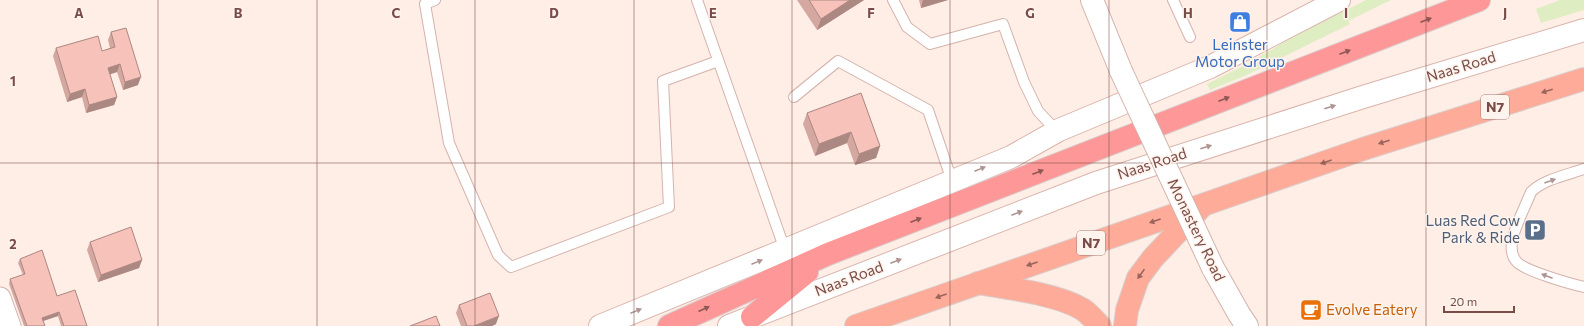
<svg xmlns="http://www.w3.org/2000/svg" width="1584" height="326" font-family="Commissioner,sans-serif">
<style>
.green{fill:#dfeec2}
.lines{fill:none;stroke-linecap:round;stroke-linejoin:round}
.service-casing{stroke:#d4b3ac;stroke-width:12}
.minor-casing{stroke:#d4b3ac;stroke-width:23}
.tertiary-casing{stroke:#d4b3ac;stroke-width:24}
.secondary-casing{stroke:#dab4ac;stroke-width:24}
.trunk-casing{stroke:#dacdcb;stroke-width:24}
.motorway-casing{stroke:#dacdcb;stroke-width:24}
.service{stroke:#fff;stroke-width:10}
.minor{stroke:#fff;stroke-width:21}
.tertiary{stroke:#fff;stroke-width:22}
.secondary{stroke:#fff;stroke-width:22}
.trunk{stroke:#feac99;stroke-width:22}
.motorway{stroke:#fe9797;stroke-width:22}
.tertiary-bridge-casing{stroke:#d4b3ac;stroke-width:24;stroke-linecap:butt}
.tertiary-bridge{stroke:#fff;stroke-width:22}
.wall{fill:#d4a7a0}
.shaded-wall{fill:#ac8882}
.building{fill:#f6c2ba;stroke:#ac8882}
.oneway{fill:#8e5753}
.oneway2{fill:#9b645c}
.oneway3{fill:#af9491}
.grid{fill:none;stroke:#7a4c47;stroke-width:1;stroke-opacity:0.55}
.labels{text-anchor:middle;stroke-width:3;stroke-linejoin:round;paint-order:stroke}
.shield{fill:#fff3ed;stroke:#a27e79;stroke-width:1}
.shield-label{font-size:14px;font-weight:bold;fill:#7a4c47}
.shop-label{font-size:15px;fill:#366cbe;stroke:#fff3ed}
.street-label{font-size:15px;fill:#7a4c47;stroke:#fff3ed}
.service-label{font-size:15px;fill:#4e5e75;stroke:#fff3ed;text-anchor:end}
.food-label{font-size:15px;fill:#c56008;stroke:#fff3ed;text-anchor:start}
.grid-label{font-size:13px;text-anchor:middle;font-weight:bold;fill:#7a4c47;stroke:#fff3ed;stroke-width:3;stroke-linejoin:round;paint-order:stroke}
</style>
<rect width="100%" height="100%" fill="#feeee5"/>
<!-- green -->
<g class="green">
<path d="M1366 0H1391L1348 21 1350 24 1247 75 1210 90 1207 84 1249 63 1289 39Z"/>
<path d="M1560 0H1584V10L1541 23 1536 9Z"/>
</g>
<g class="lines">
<!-- service casing -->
<g class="service-casing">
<g id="service">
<path d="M435 0 425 4 449 143 498 255 511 267 669 207 663 81 718 61"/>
<path d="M697 0 785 250"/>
<path d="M893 0 907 27 930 44 1003 24 1024 82 1038 111 1051 125 1059 130"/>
<path d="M1173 0 1190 37"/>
<path d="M794 97 838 61 928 110 952 181"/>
<path d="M1584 169C1567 175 1544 179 1531 192 1526 205 1513 230 1512 242 1511 249 1512 257 1517 262 1525 271 1571 284 1584 287"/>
</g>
</g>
<!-- minor casing -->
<g class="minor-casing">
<path id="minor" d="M0 298 10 326"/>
</g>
<!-- tertiary casing -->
<g class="tertiary-casing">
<g id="tertiary">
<path d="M1092 0 1121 71"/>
<path d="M1213 268 1239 314 1247 326"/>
</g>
</g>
<!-- secondary casing -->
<g class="secondary-casing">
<g id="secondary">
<path d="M600 326 1011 157 1059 130 1210 67 1339 0"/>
<path d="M729 326 1096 183 1363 97 1584 30"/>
</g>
</g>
<!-- trunk casing -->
<g class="trunk-casing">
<g id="trunk">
<path d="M978 283C1007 288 1057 294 1082 309 1089 313 1095 321 1100 326"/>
<path d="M856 326 1363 149 1584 79"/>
<path d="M1125 326 1127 310 1138 278 1153 258 1202 206"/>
</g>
</g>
<!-- motorway casing -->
<g class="motorway-casing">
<g id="motorway">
<path d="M752 317 807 272"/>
<path d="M669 326 828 254 1479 0"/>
</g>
</g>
<!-- service -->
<use href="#service" class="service"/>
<!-- minor -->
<use href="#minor" class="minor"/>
<!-- tertiary -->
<use href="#tertiary" class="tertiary"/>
<!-- secondary -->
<use href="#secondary" class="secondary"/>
<!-- trunk -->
<use href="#trunk" class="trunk"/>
<!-- motorway -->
<use href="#motorway" class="motorway"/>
<!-- tertiary-bridge casing -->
<g class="tertiary-bridge-casing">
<path id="tertiary-bridge" d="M1121 71 1213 268"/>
</g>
<!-- tertiary-bridge -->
<use href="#tertiary-bridge" class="tertiary-bridge"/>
</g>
<!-- wall -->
<g class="wall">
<path d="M797 0H864L817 30Z"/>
<path d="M919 0H948L921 8Z"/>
<path d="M111 32 138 85 123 90 117 72 110 74 117 97 114 105 86 113 82 97 67 102 53 56 56 48 102 51 110 48 108 40Z"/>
<path d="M861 93 880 146 876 158 855 165 847 143 815 156 803 124 807 113Z"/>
<path d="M90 242 142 260 139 268 98 282 87 250Z"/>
<path d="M20 259 87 326H61L58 316 43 321 45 326H24L9 284 10 279 23 275 18 263Z"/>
<path d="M459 305 496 324 492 326H461L456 313Z"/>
</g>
<!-- shaded-wall -->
<g class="shaded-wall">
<path d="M850 0H864L817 30 821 19Z"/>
<path d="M923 0H948L921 8Z"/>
<path d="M120 64 117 72 105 76 108 68Z"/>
<path d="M141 77 138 85 123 90 125 82Z"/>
<path d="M85 89 82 97 67 102 70 94Z"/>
<path d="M117 97 114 105 86 113 89 105Z"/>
<path d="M851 132 847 143 815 156 819 144Z"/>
<path d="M880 146 876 158 855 165 859 154Z"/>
<path d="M142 260 139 268 98 282 101 275Z"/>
<path d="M59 312 58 316 40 322 42 318Z"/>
<path d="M499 316 496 324 492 326H474Z"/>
</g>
<!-- building -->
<g class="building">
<path d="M809 0H850L821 19Z"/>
<path d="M126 28 141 77 125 82 120 64 108 68 117 97 89 105 85 89 70 94 56 48 98 36 102 51 115 47 111 32Z"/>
<path d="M861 93 880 146 859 154 851 132 819 144 807 113Z"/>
<path d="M131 227 142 260 101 275 90 242Z"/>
<path d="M42 250 57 296 75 290 87 326H64L59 312 42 318 45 326H27L10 279 25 274 20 259Z"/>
<path d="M490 293 499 316 474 326H467L459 305Z"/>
<path d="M436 316 440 326H410Z"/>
</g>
<!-- one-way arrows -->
<defs><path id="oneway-solid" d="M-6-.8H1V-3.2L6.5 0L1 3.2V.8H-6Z"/></defs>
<g class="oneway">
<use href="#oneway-solid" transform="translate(1426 20) rotate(-21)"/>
<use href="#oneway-solid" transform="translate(1345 52) rotate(-21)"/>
<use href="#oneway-solid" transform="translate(1224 99) rotate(-21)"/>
<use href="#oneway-solid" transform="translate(1038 172) rotate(-21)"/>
<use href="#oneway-solid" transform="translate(916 220) rotate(-21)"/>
<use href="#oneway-solid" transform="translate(704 309) rotate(-24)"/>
</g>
<g class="oneway2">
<use href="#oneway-solid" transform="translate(1547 91) rotate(163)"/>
<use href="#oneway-solid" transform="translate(1384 142) rotate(162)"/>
<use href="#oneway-solid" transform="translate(1326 162) rotate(161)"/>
<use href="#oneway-solid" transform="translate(1155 221) rotate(161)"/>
<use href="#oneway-solid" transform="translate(1032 264) rotate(161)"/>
<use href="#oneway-solid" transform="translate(1141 274) rotate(125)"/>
<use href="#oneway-solid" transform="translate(941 296) rotate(160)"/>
</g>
<g class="oneway3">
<use href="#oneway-solid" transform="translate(1330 107) rotate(-18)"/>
<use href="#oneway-solid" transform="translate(1206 147) rotate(-18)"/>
<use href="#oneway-solid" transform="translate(980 169) rotate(-22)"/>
<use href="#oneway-solid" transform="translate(1550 181) rotate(-20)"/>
<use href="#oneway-solid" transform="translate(1017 213) rotate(-21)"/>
<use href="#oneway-solid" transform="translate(896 261) rotate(-21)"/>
<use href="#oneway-solid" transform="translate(757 262) rotate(-22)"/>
<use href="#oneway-solid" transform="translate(1547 276) rotate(-159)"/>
<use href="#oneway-solid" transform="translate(636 311) rotate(-22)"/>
</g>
<!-- grid -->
<path class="grid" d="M158 0V326M317 0V326M475 0V326M634 0V326M792 0V326M950 0V326M1109 0V326M1267 0V326M1426 0V326M0 163H1584"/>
<!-- icons -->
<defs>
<g id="shop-square" transform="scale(1.15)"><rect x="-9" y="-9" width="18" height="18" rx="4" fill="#3f7fe0" stroke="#fff3ed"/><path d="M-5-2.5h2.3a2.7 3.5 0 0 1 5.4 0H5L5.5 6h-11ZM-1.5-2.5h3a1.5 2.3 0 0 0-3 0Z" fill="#fff"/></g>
<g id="parking-square" transform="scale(1.15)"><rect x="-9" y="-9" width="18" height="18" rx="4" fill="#5c6f8a" stroke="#fff3ed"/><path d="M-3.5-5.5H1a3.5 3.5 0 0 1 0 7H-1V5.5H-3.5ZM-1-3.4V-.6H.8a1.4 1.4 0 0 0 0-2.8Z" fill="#fff"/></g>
<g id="cafe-square" transform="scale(1.15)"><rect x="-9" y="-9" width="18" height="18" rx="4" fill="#e8710a" stroke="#fff3ed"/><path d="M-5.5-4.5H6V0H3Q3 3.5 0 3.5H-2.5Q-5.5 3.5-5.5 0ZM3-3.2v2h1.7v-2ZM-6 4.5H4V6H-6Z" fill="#fff"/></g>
</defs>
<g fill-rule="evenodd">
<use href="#shop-square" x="1240" y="22"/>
<use href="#parking-square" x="1535" y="230"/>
<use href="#cafe-square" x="1311" y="310"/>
</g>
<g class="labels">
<!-- shield labels -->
<g class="shield">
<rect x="1481" y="95" width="28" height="24" rx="3"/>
<rect x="1077" y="231" width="28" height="24" rx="3"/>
</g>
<g class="shield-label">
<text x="1495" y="112">N7</text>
<text x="1091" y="248">N7</text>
</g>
<!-- shop labels -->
<g class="shop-label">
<text x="1240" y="50">Leinster<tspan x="1240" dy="17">Motor Group</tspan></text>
</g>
<!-- street labels -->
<g class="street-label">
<text transform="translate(1461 67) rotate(-17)" y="5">Naas Road</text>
<text transform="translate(1152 164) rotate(-18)" y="5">Naas Road</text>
<text transform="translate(1196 230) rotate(64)" y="5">Monastery Road</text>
<text transform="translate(849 279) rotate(-21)" y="5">Naas Road</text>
</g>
<!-- service labels -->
<g class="service-label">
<text x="1520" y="226">Luas Red Cow<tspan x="1520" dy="17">Park &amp; Ride</tspan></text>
</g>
<!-- food labels -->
<g class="food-label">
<text x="1326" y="315">Evolve Eatery</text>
</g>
</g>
<g class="grid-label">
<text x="79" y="18">A</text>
<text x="238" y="18">B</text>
<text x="396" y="18">C</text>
<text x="554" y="18">D</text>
<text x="713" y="18">E</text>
<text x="871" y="18">F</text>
<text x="1030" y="18">G</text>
<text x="1188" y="18">H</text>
<text x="1346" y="18">I</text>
<text x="1505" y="18">J</text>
<text x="13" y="86">1</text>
<text x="13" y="249">2</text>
</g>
<!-- scale -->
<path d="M1444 306v6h70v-6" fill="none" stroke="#7a4c47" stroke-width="2"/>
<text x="1450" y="306" font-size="12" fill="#7a4c47" stroke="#fff3ed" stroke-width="3" paint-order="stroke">20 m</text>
</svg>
